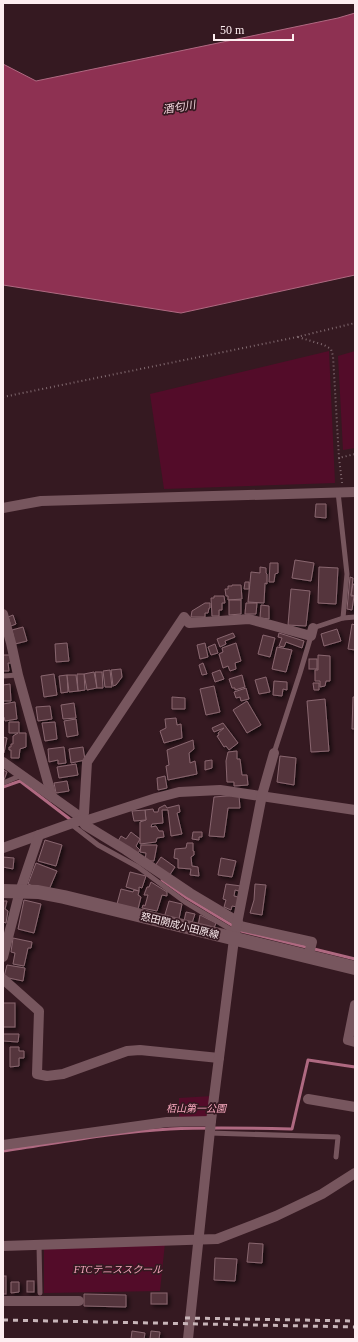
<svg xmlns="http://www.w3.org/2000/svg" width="358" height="1342" font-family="'Times New Roman','Noto Sans JP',serif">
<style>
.green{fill:#530c29}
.water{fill:#8e3152;stroke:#af6981}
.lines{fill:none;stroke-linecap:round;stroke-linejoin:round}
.stream{stroke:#af6981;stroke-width:3}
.building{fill:#54353d;stroke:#89666f;filter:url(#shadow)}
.path{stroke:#826b71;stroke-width:2;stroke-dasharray:1 3;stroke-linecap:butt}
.lane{stroke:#77565e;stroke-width:5}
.street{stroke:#77565e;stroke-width:10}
.secondary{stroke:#77565e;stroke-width:14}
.rail{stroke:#c8b5b9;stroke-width:3;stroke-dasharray:5 5;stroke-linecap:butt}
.labels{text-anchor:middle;stroke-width:3.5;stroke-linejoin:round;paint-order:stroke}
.street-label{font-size:10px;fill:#fdedf0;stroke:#351921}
.park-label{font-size:10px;font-style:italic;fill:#f8a9be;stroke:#351921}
.water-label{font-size:11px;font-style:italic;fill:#efd3da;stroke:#351921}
</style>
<defs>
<filter id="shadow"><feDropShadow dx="2.5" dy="2.5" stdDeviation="2" flood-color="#0009"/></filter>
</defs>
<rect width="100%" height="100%" fill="#351921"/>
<!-- green -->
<g class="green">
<path d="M329 351 335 483 164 489 150 394Z"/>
<path d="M355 351V448L343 450 338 356Z"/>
<path d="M212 1096 210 1119 179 1120V1098Z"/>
<path d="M165 1243 160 1291 44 1293V1248Z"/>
</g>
<!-- water -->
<path class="water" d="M355 13V275L181 313 3 285V64L36 81 338 18Z"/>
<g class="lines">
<!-- stream -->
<g class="stream">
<path d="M3 787 20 781 71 820"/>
<path d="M162 880 187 898 235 927"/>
<path d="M241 931 355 959"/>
<path d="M3 1151C58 1143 114 1132 170 1129 211 1127 251 1128 292 1129L308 1060 355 1067"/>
</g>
</g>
<!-- building -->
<g class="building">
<path d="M316 504H326V518L315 517Z"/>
<path d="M295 560 314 563 311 581 292 578Z"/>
<path d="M270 563H278V573L275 574 274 582H269Z"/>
<path d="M260 567 266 568V573L267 574V584L265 583 264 603 248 602 251 572 260 573Z"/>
<path d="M319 567 338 568 336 604 318 603Z"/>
<path d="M350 577 353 578 351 596H354L352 610 347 609Z"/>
<path d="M245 582H249V589H244Z"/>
<path d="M353 584 355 585V596L351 595Z"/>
<path d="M232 585H241L242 599 228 600V596H226L225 589H228V586H232Z"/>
<path d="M291 589 310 591 306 626 288 625Z"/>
<path d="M214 596H224L225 603H222V610H219V616H212L211 598H214Z"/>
<path d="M229 600H241V614L229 615Z"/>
<path d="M205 603H210V608H209L208 613H205V617H191L192 611Z"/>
<path d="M246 603H257L256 614H245Z"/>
<path d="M261 605 269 606V619L260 618Z"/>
<path d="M13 615 16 624 11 626 8 617Z"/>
<path d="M352 624 355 625V650L348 649Z"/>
<path d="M23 627 27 641 15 644 12 630Z"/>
<path d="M337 629 341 641 324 646 321 634Z"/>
<path d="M233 633 235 637 225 641 226 644 220 647 217 639Z"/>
<path d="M279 633 304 641 302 648 286 642 284 647 279 646 282 638 278 637Z"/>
<path d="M263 635 275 638 270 657 258 654Z"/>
<path d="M67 643 69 661 56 662 55 644Z"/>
<path d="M205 643 208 657 200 659 197 645Z"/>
<path d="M236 643 241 661 235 663 236 669 230 671 228 666 223 668 219 654 223 652 222 648Z"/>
<path d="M215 644 218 653 211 655 208 647Z"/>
<path d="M277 647 292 650 286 672 272 669Z"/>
<path d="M3 655H10L11 663H8L9 671H3Z"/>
<path d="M318 655 330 656V681H326L325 686 320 687V681H315V670H318Z"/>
<rect x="309" y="659" width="8" height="10"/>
<path d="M203 663 207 674 202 675 199 665Z"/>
<path d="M121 669 122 677 116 685 113 686 111 670Z"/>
<path d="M110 670 112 687H105L103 671Z"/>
<path d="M220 670 224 679 215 682 212 673Z"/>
<path d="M94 672 97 688 87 690 84 674Z"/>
<path d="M95 672H102L103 688H97Z"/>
<path d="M54 674 57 695 44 697 41 676Z"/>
<path d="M77 674H84L85 690 78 691Z"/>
<path d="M67 675 68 692 61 693 59 676Z"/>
<path d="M67 675H76L78 691 69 692Z"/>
<path d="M242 675 245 687 235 690V688H232L229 679Z"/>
<path d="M266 677 270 692 259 694 255 680Z"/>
<path d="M274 681 287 682V690L283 689 282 696 273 695Z"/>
<path d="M313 683H319V690H314Z"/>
<path d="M10 684 11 701H3V685Z"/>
<path d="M214 686 220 712 206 715 200 689Z"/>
<path d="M246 688 249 699 241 701 240 697 236 698 234 692Z"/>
<path d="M172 697 185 698V709H172Z"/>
<path d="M353 697H355V729H352Z"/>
<path d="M325 699 329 751 311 752 307 701Z"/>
<path d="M247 701 261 725 247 733 233 710Z"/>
<path d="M15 702 17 719 5 721 4 717H3V704Z"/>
<path d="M74 703 76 718 63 719 61 705Z"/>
<path d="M50 706 52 719 38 721 36 707Z"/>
<path d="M176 718 177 725 181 724 182 738 164 743 160 731 166 728 165 719Z"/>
<path d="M76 719 78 735 67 737 64 721Z"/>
<path d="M9 722H19V733H26V747L20 749 19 758H11V750H9V747H11V744H13V736L18 733H9Z"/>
<path d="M55 722 57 739 45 741 42 723Z"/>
<path d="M223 723 238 743 229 750 226 746 224 747 217 736 219 735 218 733 224 728 214 732 212 728Z"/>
<path d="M3 737 7 738 4 753 3 752Z"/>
<path d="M193 740 194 749 189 753 190 763 195 761 197 774 168 780 166 766 169 765 167 750Z"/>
<path d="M64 747 66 763 58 764V760L49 762 48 749Z"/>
<path d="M83 747 85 760 71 763 69 749Z"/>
<path d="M237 751V759H240L242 775H247L248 785 234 786V782H227L226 761 228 752Z"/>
<path d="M280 756 296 758 294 785 277 782Z"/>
<path d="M212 760V768L205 770V761Z"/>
<path d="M76 764 78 775 59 778 57 767Z"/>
<path d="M3 770 7 772 4 780 3 779Z"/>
<path d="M165 776 167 788 158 790 157 778Z"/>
<path d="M67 781 69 791 56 793 54 783Z"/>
<path d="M239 795 240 808H228L224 837 209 836 214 797Z"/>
<path d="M165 805 167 808 179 805 180 812 177 813 182 834 171 836 168 810H162L163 823 152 824 151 827 156 826 159 831H163L164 837 157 838 156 842 140 844V822L146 820 145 810 153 809 154 812H158L159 808Z"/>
<path d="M145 810 146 820 134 821 132 811Z"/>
<path d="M131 832 140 839 136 846 140 850 137 855 117 843 121 836 126 839Z"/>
<path d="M193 832H202V837H199V840L192 839Z"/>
<path d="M45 840 62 845 56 866 38 861Z"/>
<path d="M187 843H193V851H194V855L191 857 192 866 198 867 199 876 190 875 191 869 178 868V859L174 858 175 849 186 848Z"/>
<path d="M141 845H157L154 861H145L146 853 140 852Z"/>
<path d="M3 857 14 858 13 869 3 867Z"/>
<path d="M161 857 175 867 169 876 155 866Z"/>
<path d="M221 858 236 861 232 877 218 875Z"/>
<path d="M36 863 57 871 48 892 28 884Z"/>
<path d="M130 872 146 876 142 888 139 887V891L126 887Z"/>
<path d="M151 882 167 892V896L162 895 157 911 142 908 143 905 145 906 148 895H144L147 887H149Z"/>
<path d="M226 884 241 886 239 891 235 890 234 896 238 897 237 907 232 906 231 910 224 907 226 900 223 899Z"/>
<path d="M255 884 266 885 262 915 250 913 254 900Z"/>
<path d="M121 889 133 892 134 890 139 891 138 895 141 897 138 909 117 904Z"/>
<path d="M24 900 41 904 34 933 18 929Z"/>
<path d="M3 901H7L5 909 8 911 6 923 3 922Z"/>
<path d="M169 901 182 904 179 919 164 918Z"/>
<path d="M186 912 195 914 192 923 184 921Z"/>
<path d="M200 915 216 923 214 928 198 926Z"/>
<path d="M13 938 32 942 31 948H28L24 966 13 964 15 953 11 952Z"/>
<path d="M7 965 25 968 23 981 4 977Z"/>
<rect x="3" y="1003" width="12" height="24"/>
<path d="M3 1034H19L18 1042 3 1041Z"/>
<path d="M10 1047H19V1051H24V1058H19V1066L10 1067Z"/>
<path d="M249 1243 263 1244 262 1263 247 1262Z"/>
<path d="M215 1258 237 1259 235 1281 214 1280Z"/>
<rect x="3" y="1276" width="3" height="18"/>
<rect x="27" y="1281" width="7" height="11"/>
<path d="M11 1282H19V1292L11 1293Z"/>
<rect x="151" y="1293" width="16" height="11"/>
<path d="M84 1294 126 1295V1307L84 1306Z"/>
<path d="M132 1331 145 1333 144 1339H131Z"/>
<path d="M151 1331 160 1332 159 1339H150Z"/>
</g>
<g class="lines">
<!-- path -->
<g class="path">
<path d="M298 337 324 345 331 349 333 356 339 458"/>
<path d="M3 397 297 337 355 323"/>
<path d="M342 483 339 458 355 454"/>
</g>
<!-- lane -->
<g class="lane">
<path d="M338 492 347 574 343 618"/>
<path d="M313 628 343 618 355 617"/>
<path d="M3 676 18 675"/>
<path d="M274 753 300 673 311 636"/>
<path d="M3 783 22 775"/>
<path d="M71 824 98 845 138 867 185 902 235 932"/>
<path d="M210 1133 338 1137 336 1157"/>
<path d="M39 1245 40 1293"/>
</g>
<!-- street -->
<g class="street">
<path d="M3 508 41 501 355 492"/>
<path d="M3 614 11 643 18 675 52 797"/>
<path d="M3 762 79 816 85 825 126 850 190 893 237 921 240 926 312 942 308 957"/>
<path d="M81 820 84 813 87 762 184 617 189 623 249 619 311 636 313 628"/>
<path d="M3 848 39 835"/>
<path d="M3 957 20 891 39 835 81 820H88L156 798 179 792 220 790 355 810"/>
<path d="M3 979 39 1011 37 1074 47 1076 63 1074 127 1051 140 1050 219 1058"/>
<path d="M355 1005 348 1040 355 1042"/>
<path d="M308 1099 355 1107"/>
<path d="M3 1145 167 1122 211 1121"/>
<path d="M3 1246 217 1239 276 1216 322 1194 355 1173"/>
<path d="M3 1301H79"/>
<path d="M188 1339 211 1121 234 939 262 795 274 753"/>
</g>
<!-- secondary -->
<path class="secondary" d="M3 891 38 892 64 897 355 968"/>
<!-- rail -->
<g class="rail">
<path d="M185 1318 355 1321"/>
<path d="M3 1320 355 1327"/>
</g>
</g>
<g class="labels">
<!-- street labels -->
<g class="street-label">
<text transform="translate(180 925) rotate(14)" y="4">怒田開成小田原線</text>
</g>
<!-- park labels -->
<g class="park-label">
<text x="196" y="1112">栢山第一公園</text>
<text x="118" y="1273">FTCテニススクール</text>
</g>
<!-- water labels -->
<g class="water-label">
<text transform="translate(179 107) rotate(-9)" y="4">酒匂川</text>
</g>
</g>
<!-- border -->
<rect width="358" height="1342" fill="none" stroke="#fdedf0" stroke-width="8"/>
<!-- scale -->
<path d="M214 34v6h79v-6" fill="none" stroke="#fdedf0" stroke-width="2"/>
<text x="220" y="34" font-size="12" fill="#fdedf0" stroke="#351921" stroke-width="3" paint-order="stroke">50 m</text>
</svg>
